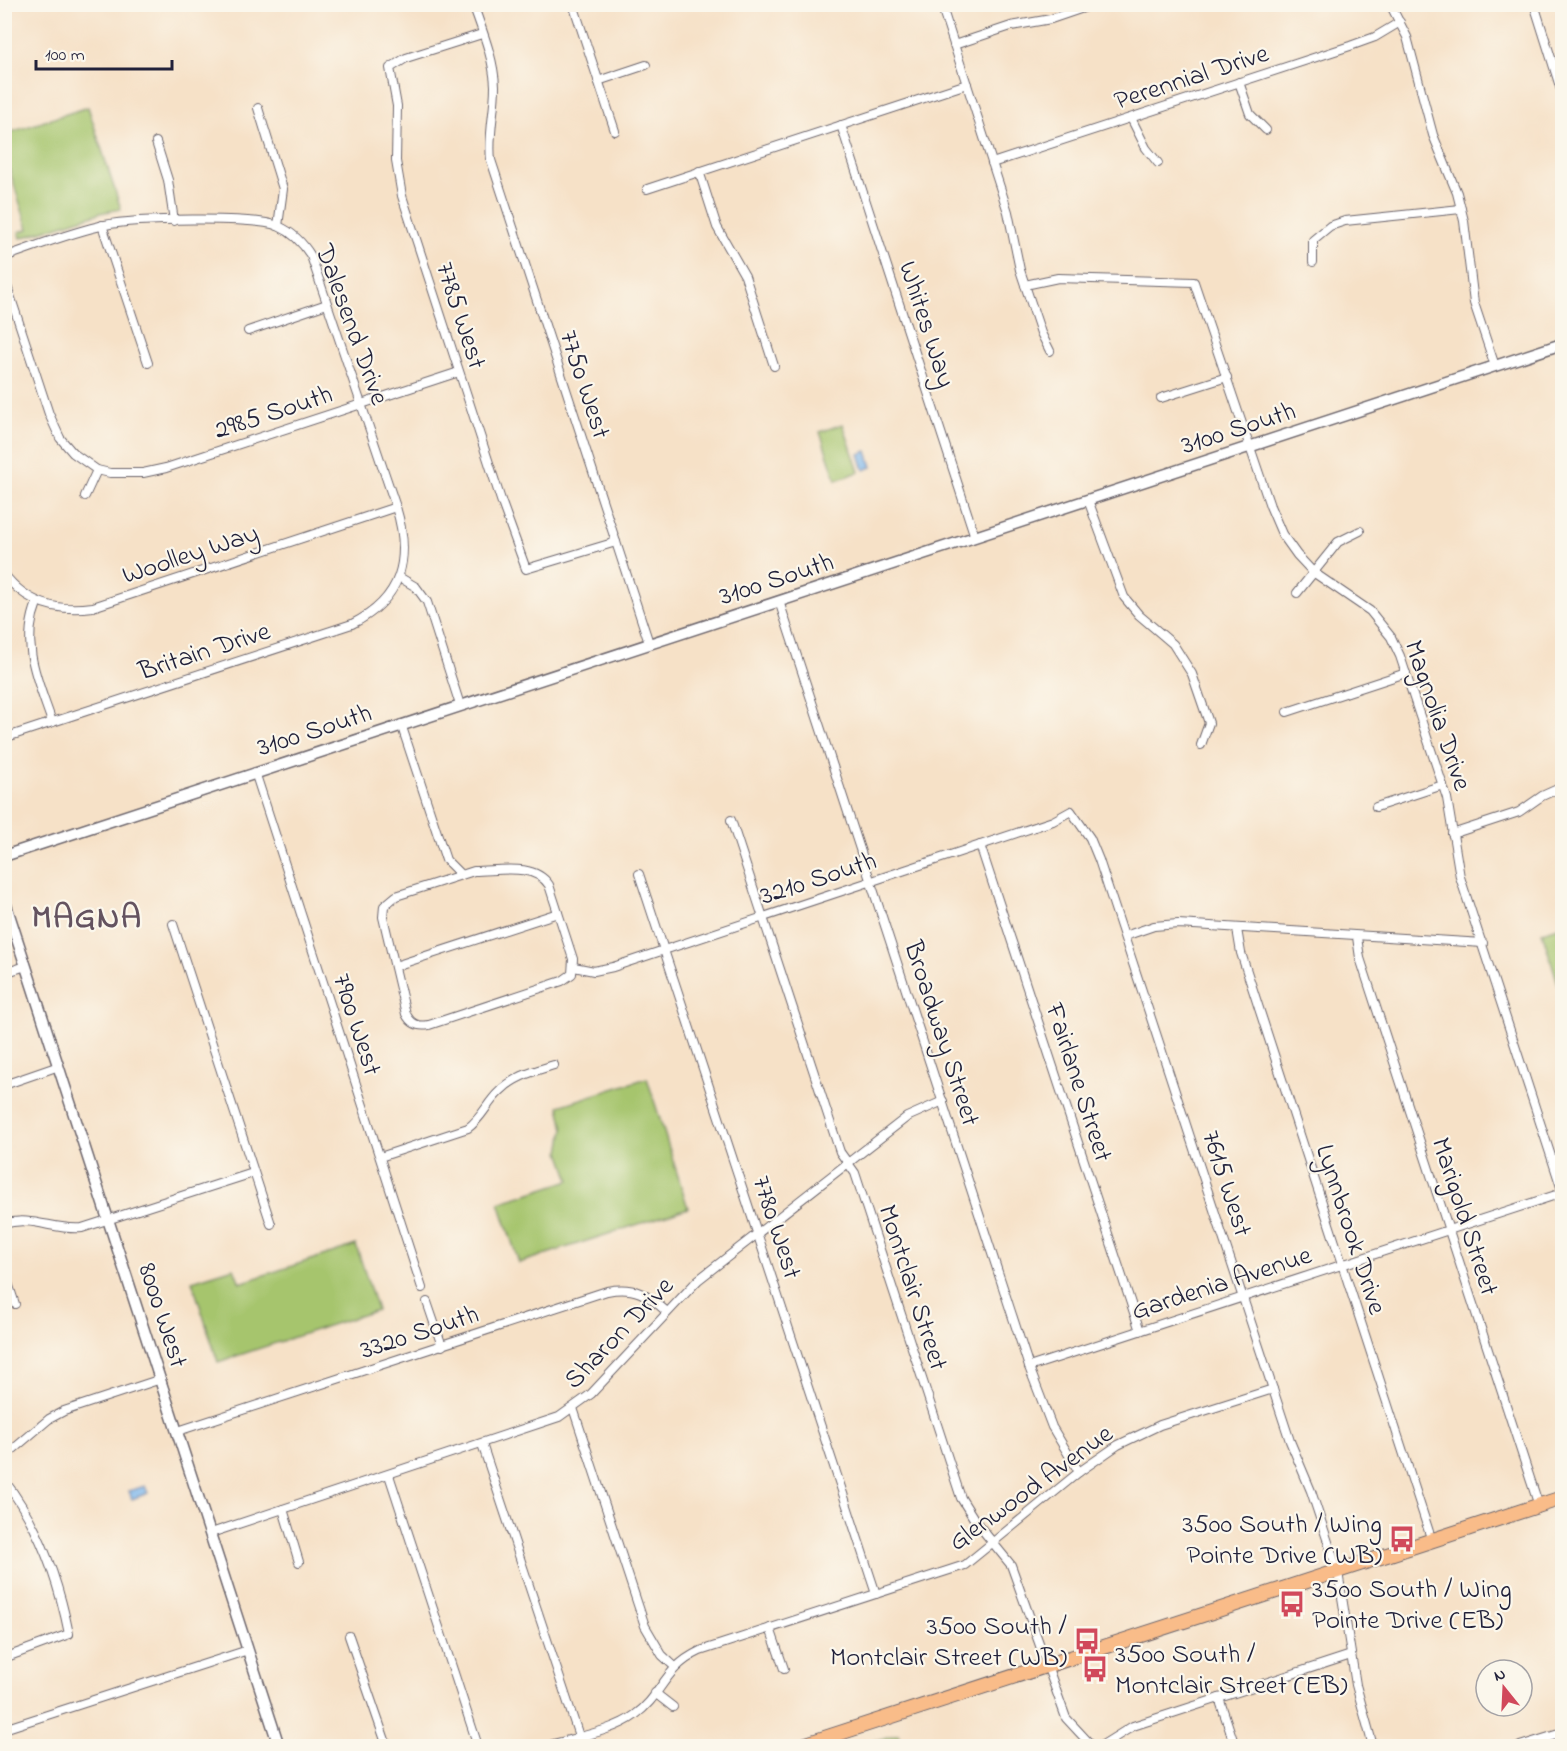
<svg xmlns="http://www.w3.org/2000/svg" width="1567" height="1751" font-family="'Indie Flower',sans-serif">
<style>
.green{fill:#a6c56d;stroke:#647454;stroke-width:1.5}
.water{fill:#7bb5ec;stroke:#4e6c94;stroke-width:1.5}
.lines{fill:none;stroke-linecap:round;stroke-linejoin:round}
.minor-casing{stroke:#6c656c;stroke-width:10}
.tertiary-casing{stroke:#6c656c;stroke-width:13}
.primary-casing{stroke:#6c656c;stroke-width:16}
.minor{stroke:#fff;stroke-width:8}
.tertiary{stroke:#fff;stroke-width:10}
.primary{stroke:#f9bc89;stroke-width:14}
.labels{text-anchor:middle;stroke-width:4.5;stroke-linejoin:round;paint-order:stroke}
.street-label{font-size:27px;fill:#22223b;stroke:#fbf7ec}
.poi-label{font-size:27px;fill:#22223b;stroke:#fbf7ec;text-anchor:end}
.district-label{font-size:33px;font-weight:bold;letter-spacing:1.5px;fill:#645360;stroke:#fbf7ec}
</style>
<rect width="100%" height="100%" fill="#fbf7ec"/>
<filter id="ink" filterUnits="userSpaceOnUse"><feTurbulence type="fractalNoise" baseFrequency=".0167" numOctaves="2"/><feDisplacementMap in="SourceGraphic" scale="12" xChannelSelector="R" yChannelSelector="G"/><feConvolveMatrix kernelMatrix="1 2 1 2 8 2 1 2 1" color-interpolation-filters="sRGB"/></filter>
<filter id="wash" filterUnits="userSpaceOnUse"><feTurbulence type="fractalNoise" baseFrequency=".008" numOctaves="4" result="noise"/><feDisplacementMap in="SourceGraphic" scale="24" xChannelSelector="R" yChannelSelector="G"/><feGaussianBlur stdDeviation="1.35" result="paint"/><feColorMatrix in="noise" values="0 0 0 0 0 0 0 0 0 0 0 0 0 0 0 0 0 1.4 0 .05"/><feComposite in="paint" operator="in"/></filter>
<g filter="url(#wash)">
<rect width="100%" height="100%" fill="#f6e1c7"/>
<!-- green -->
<g class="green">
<path d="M88 107 121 209 100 213 21 238 19 232 28 229 5 156V134Z"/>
<path d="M843 424 859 472 836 480 820 432Z"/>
<path d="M1562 926V996L1542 932Z"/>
<path d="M647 1078 688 1208 519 1263 499 1203 570 1180 560 1152 564 1129 559 1106Z"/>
<path d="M356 1245 377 1310 218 1362 192 1281 234 1268 240 1283Z"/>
<path d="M898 1734 903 1746H857Z"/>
</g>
<!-- water -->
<g class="water">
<path d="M867 451 872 467 864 470 859 454Z"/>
<path d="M145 1486 148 1493 132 1499 129 1491Z"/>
</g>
</g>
<g filter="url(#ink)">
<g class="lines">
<!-- minor casing -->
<g class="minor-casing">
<g id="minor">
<path d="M473 4C482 30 494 59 495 86 495 111 488 135 491 160L649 643"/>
<path d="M573 4 615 131"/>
<path d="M783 4V5"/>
<path d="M941 4 1008 212 1020 270 1041 333 1050 351"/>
<path d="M1390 4 1407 37 1433 135 1457 193 1464 221 1474 303 1495 366"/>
<path d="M1534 4 1562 93"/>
<path d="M482 34 406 58 390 68 397 106 396 161 402 196 502 503 526 569 616 542"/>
<path d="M954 45 1011 26 1051 19 1095 4"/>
<path d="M598 81 646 65"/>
<path d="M1239 82 1250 114 1266 130"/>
<path d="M258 108 283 189 278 226"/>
<path d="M1131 118 1146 148 1158 163"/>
<path d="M841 125 975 537"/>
<path d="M156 142 168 180 174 221"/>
<path d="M992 163 1350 46 1375 37 1400 22"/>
<path d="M699 171 717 227 745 276 774 366"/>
<path d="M647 189 967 84"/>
<path d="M102 225 148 363"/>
<path d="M4 257C37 246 71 232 105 225 133 219 253 216 278 226 292 232 303 243 311 256L396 507C412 559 402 599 352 624L4 738"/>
<path d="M1313 262V240L1330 226 1345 221 1461 209"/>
<path d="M4 277 49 414 60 438 73 453 97 470 110 473H143L166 468 459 372"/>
<path d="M1025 285 1058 278 1194 282 1270 506 1282 534 1297 555 1313 572 1370 611 1391 637 1400 656 1447 798 1460 877 1562 1190"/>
<path d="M248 331 327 304"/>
<path d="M1161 398 1227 377"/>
<path d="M85 496 97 470"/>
<path d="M1088 500 1124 597 1139 615 1173 644 1192 674 1209 723 1201 745"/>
<path d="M4 574C27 604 57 612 93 607L396 507"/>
<path d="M399 577 416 587 427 602 460 705"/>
<path d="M1297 593 1338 542 1360 531"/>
<path d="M779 601 1029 1367 1052 1427 1079 1472"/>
<path d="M37 603C20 645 38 681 52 722"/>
<path d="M1287 712 1406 673"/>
<path d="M401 724 446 860 461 875"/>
<path d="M255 772 422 1288"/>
<path d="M1558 789 1562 803"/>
<path d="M1376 807 1443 785"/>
<path d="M731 820 840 1152 855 1173 961 1498 976 1522 1011 1565 1066 1718 1092 1746"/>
<path d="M1452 834 1519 812 1542 796 1562 787"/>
<path d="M980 845 1140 1331"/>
<path d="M474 871C498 871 534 862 549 885L573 959 572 974 562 981 429 1025C418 1027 411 1024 406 1014L383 917 384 906 396 896Z"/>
<path d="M639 874 876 1594"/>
<path d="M173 924 271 1224"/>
<path d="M1237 929 1241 953 1432 1541"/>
<path d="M1125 936 1154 926 1178 924 1483 943"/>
<path d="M1357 937 1360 958 1539 1506"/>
<path d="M395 966 558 913"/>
<path d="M574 967 594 971 613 967 1053 821 1071 811 1090 838 1099 860 1290 1441 1311 1491 1338 1572 1356 1685 1373 1746"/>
<path d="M4 973 26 966"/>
<path d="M4 1085 59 1066"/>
<path d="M380 1157 468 1128C482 1118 487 1103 499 1092 514 1076 535 1071 554 1065"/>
<path d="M4 1224C31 1215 55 1231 82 1228L253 1173"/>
<path d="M4 1271 15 1304"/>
<path d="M427 1302 442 1346"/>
<path d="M1029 1367 1562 1193"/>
<path d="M573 1408 645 1626 662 1655 675 1667"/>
<path d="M178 1431 607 1291C635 1286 647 1294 667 1312"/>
<path d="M482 1444 579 1736"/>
<path d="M4 1457 49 1419 64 1411 161 1379"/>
<path d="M389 1475 478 1746"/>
<path d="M4 1480C39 1525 58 1579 69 1634L4 1658"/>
<path d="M283 1509 299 1562"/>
<path d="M211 1533 559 1417 591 1394 698 1280 907 1117 943 1101"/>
<path d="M770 1628 784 1669"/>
<path d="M349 1636 387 1746"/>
<path d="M655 1693 673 1707"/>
<path d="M1219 1698 1235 1746"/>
<path d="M4 1729 248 1650"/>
<path d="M547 1746C573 1738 614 1731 635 1715 663 1695 662 1669 700 1651L965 1565 1079 1472 1118 1445 1160 1425 1273 1389"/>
<path d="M1101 1746 1133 1726 1351 1655"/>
<path d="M1520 1746 1562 1733"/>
</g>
</g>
<!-- tertiary casing -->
<g class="tertiary-casing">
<g id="tertiary">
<path d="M4 856 1562 344"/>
<path d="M4 899 279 1746"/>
</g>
</g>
<!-- primary casing -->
<g class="primary-casing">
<path id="primary" d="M800 1746 1562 1498"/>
</g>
<!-- minor -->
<use href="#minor" class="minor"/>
<!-- tertiary -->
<use href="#tertiary" class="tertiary"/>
<!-- primary -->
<use href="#primary" class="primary"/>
</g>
</g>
<!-- icons -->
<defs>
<g id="bus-bare" transform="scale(2.07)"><path d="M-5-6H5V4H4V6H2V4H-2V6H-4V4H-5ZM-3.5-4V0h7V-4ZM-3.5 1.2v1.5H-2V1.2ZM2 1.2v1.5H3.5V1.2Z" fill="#d1495b" stroke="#fbf7ec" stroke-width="2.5" paint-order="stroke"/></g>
</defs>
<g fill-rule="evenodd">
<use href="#bus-bare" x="1402" y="1539"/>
<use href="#bus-bare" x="1292" y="1604"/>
<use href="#bus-bare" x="1087" y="1641"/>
<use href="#bus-bare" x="1095" y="1669"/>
</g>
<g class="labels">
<!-- street labels -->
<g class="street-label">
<text transform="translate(1191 76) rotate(-18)" y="9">Perennial Drive</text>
<text transform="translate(462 315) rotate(72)" y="9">7785 West</text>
<text transform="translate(353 324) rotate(70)" y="9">Dalesend Drive</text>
<text transform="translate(928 324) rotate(72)" y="9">Whites Way</text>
<text transform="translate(586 384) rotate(72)" y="9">7750 West</text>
<text transform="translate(273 411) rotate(-18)" y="9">2985 South</text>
<text transform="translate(1238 427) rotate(-18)" y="9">3100 South</text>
<text transform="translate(190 553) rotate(-18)" y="9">Woolley Way</text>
<text transform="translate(776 578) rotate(-18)" y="9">3100 South</text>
<text transform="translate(204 650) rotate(-18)" y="9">Britain Drive</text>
<text transform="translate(1439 715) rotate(71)" y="9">Magnolia Drive</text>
<text transform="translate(314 729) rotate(-18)" y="9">3100 South</text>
<text transform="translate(818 877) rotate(-18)" y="9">3210 South</text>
<text transform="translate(358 1024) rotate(72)" y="9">7900 West</text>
<text transform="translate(943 1033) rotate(72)" y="9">Broadway Street</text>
<text transform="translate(1080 1082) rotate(72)" y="9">Fairlane Street</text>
<text transform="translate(1228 1183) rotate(72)" y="9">7615 West</text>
<text transform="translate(1466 1216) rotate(72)" y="9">Marigold Street</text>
<text transform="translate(778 1227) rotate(72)" y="9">7780 West</text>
<text transform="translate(1352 1229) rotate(72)" y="9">Lynnbrook Drive</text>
<text transform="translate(1221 1282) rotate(-18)" y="9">Gardenia Avenue</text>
<text transform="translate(914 1287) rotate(72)" y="9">Montclair Street</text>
<text transform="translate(164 1315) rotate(72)" y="9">8000 West</text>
<text transform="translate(419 1331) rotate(-18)" y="9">3320 South</text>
<text transform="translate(618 1332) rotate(-46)" y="9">Sharon Drive</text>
<text transform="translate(1030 1487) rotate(-36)" y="9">Glenwood Avenue</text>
</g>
<!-- poi labels -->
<g class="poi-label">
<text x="1382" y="1532">3500 South / Wing<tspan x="1382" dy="31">Pointe Drive (WB)</tspan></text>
<text x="1312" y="1597" text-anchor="start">3500 South / Wing<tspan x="1312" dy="31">Pointe Drive (EB)</tspan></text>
<text x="1067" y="1634">3500 South /<tspan x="1067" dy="31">Montclair Street (WB)</tspan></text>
<text x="1115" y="1662" text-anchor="start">3500 South /<tspan x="1115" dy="31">Montclair Street (EB)</tspan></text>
</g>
<!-- district labels -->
<g class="district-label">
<text x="87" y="927">MAGNA</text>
</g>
</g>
<!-- margin -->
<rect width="1567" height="1751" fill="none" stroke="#fbf7ec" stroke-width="24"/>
<!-- north arrow -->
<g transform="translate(1504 1688) rotate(342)"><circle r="28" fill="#fbf7ec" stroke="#a4a2a5" stroke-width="1.5"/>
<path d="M0-4.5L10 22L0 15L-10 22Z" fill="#d1495b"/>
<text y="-9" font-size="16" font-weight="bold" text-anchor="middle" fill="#22223b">N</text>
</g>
<!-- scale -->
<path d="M36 60v9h136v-9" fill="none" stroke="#22223b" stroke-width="3"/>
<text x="45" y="60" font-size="18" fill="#22223b" stroke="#fbf7ec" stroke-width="4.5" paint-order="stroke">100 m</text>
</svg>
